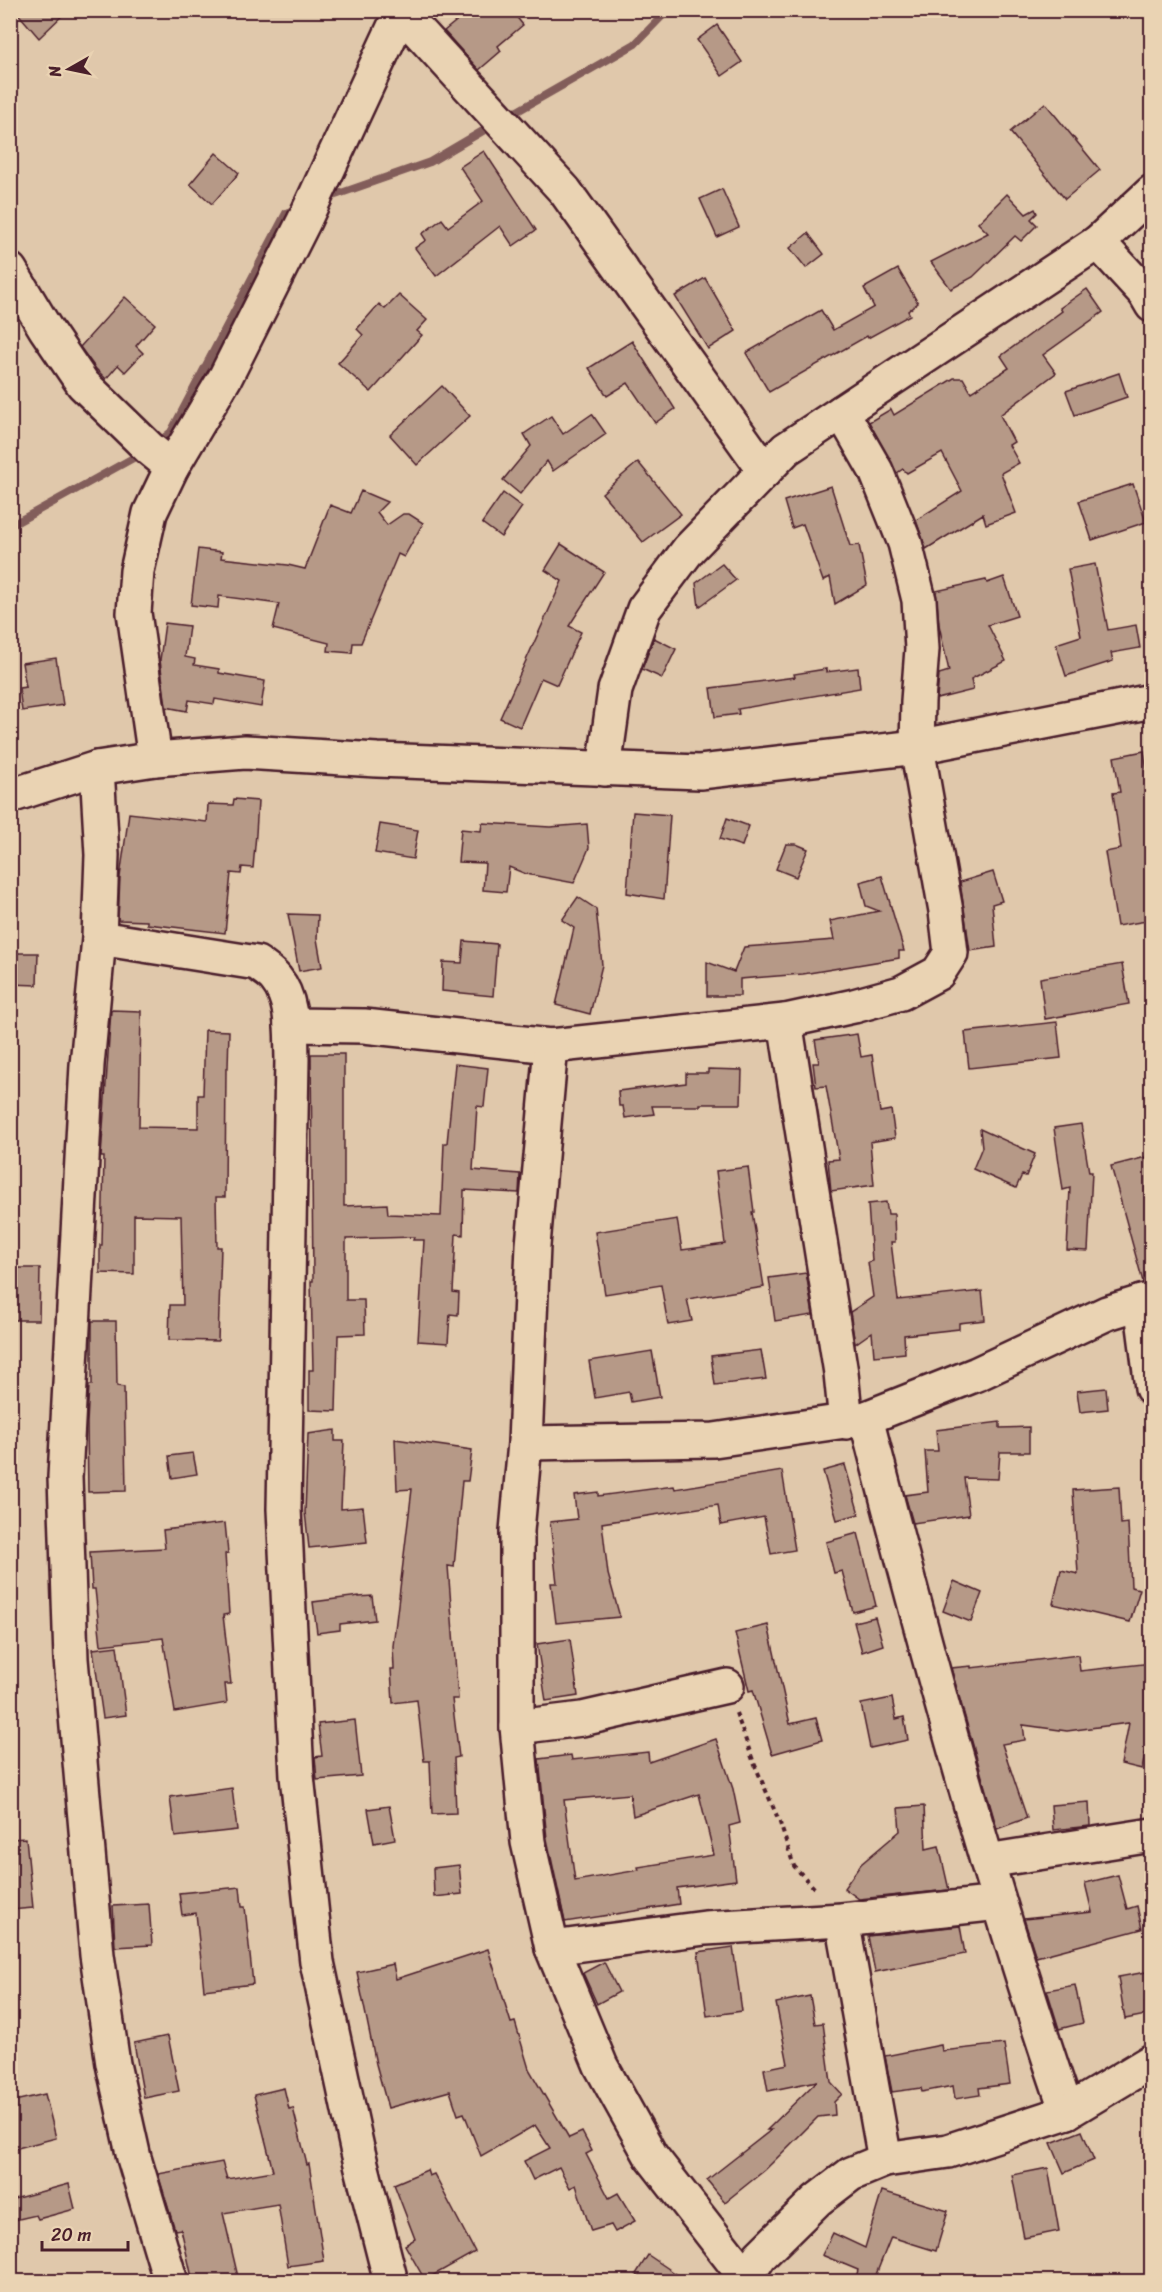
<svg xmlns="http://www.w3.org/2000/svg" width="1162" height="2292" font-family="Sriracha,sans-serif">
<style>
.lines{fill:none;stroke-linecap:round;stroke-linejoin:round}
.stream{stroke:#825d5a;stroke-width:8}
.building{fill:#b69987;stroke:#4a1f2b;stroke-width:1.5;fill-rule:evenodd}
.minor-casing{stroke:#4a1f2b;stroke-width:38}
.tertiary-casing{stroke:#4a1f2b;stroke-width:38}
.path{stroke:#4a1f2b;stroke-width:4;stroke-dasharray:4.5 4.5;stroke-linecap:butt}
.minor{stroke:#ead3b3;stroke-width:33}
.tertiary{stroke:#ead3b3;stroke-width:33}
</style>
<rect width="100%" height="100%" fill="#e0c8ab"/>
<filter id="ink" filterUnits="userSpaceOnUse"><feTurbulence type="fractalNoise" baseFrequency=".0167" numOctaves="2"/><feDisplacementMap in="SourceGraphic" scale="12" xChannelSelector="R" yChannelSelector="G"/><feConvolveMatrix kernelMatrix="1 2 1 2 8 2 1 2 1" color-interpolation-filters="sRGB"/></filter>
<g filter="url(#ink)">
<g class="lines">
<!-- stream -->
<g class="stream">
<path d="M507 117 635 44 668 10"/>
<path d="M324 199 430 162 493 125"/>
<path d="M155 445 171 432 286 213 301 207"/>
<path d="M10 526 144 452"/>
</g>
</g>
<!-- building -->
<g class="building">
<path d="M15 10H68L39 38Z"/>
<path d="M470 10H511L523 25 498 46 501 51 479 70 444 31Z"/>
<path d="M717 25 742 62 722 76 697 40Z"/>
<path d="M1045 103 1100 170 1065 199 1010 132Z"/>
<path d="M484 151 536 230 513 246 500 226 436 276 415 248 426 240 422 234 442 219 448 227 483 201 460 167Z"/>
<path d="M216 153 239 173 212 204 190 184Z"/>
<path d="M722 189 739 227 717 237 700 199Z"/>
<path d="M1007 194 1026 214 1035 209 1037 213 1031 219 1037 225 1021 241 1015 236 973 277 951 289 931 262 988 233 978 223Z"/>
<path d="M808 233 824 254 806 268 790 248Z"/>
<path d="M898 269 918 303 908 311 910 315 868 338 867 336 769 392 746 353 821 310 833 330 874 307 864 288Z"/>
<path d="M705 278 736 331 708 349 675 296Z"/>
<path d="M1087 289 1103 312 1043 355 1056 373 1000 415 1014 442 1009 445 1019 463 1001 473 1016 513 986 524 983 514 926 549 916 520 962 491 942 453 907 473 903 469 897 473 869 422 891 409 894 415 954 378H963L971 392 1009 368 1001 356 1062 311 1060 308Z"/>
<path d="M399 295 427 320 417 331 422 335 371 392 338 363 363 335 357 329 379 304 385 309Z"/>
<path d="M125 297 155 324 136 346 143 353 125 372 118 365 106 379 96 369 80 347Z"/>
<path d="M632 341 675 409 655 423 628 383 607 396 589 368Z"/>
<path d="M1119 373 1127 397 1075 415 1066 391Z"/>
<path d="M442 386 470 416 417 465 390 435Z"/>
<path d="M592 414 606 434 553 471 547 461 520 494 503 480 531 446 524 434 551 416 563 434Z"/>
<path d="M638 462 681 514 643 542 602 493Z"/>
<path d="M1133 484 1146 522 1092 540 1079 501Z"/>
<path d="M831 486 850 546 859 545 867 585 835 604 830 577 823 581 803 524 792 528 784 501Z"/>
<path d="M361 491 387 502 377 512 387 525 403 514H409L423 523 404 557 398 554 361 643H353L352 653 328 651 329 643 273 629 279 604 219 596 218 608 191 605 198 549 222 552 221 558 288 565 305 569 330 505 351 513Z"/>
<path d="M503 493 522 507 501 537 482 523Z"/>
<path d="M561 544 604 572 569 626 581 632 557 685 541 678 520 727 500 718 562 581 545 570Z"/>
<path d="M722 564 736 580 699 607 696 583Z"/>
<path d="M1095 564 1108 630 1136 625 1140 648 1111 653 1113 661 1066 676 1056 644 1081 636 1068 569Z"/>
<path d="M1004 577 1017 616 988 625 1006 661 971 679 973 690 937 699 939 674 949 671 939 625 936 591 986 580 987 583Z"/>
<path d="M165 623 189 626 185 657 195 659 194 665 219 669V673L265 681 261 707 215 699 214 704 189 700 187 711 166 707 160 660Z"/>
<path d="M654 638 676 649 662 678 642 669Z"/>
<path d="M56 658 63 705 22 711 19 688 26 687 22 663Z"/>
<path d="M858 668 860 688 738 709 739 714 715 717 711 688 795 677 794 674 826 669V672Z"/>
<path d="M1144 751 1152 806V920L1117 926 1105 852 1121 849 1113 793 1120 792 1114 757Z"/>
<path d="M234 799 258 801 256 834 253 868 242 867 241 874 231 873 225 933 147 924V921L118 920 120 877 129 813 207 822 208 804 233 805Z"/>
<path d="M633 812 670 815 664 899 627 893Z"/>
<path d="M727 818 749 826 742 846 720 839Z"/>
<path d="M482 823 550 827 587 824 589 848 574 883 526 874 509 867 506 892 483 890 485 863 458 862 461 829 481 831Z"/>
<path d="M380 824 418 830 413 859 375 853Z"/>
<path d="M786 844H796L808 849 796 877 776 869Z"/>
<path d="M993 872 1002 901 992 904 996 947 970 951 960 882Z"/>
<path d="M882 876 904 951H899V958L803 974 740 979V996H707V962L734 972 744 947 834 940 830 921 879 911 866 906 860 882Z"/>
<path d="M578 897 596 909 602 965 590 1014 556 1005 574 928 562 920Z"/>
<path d="M288 914 318 915 317 939 322 967 299 971Z"/>
<path d="M464 941 497 944 493 996 442 991 443 962 462 963Z"/>
<path d="M10 953H38L37 985 10 984Z"/>
<path d="M1122 964 1129 1004 1045 1019 1040 978Z"/>
<path d="M111 1010 141 1011 139 1127 198 1128V1095H203L205 1030 229 1031 228 1068H226L225 1197H216L217 1247H221L218 1341 169 1340 170 1305H183L181 1216 134 1215V1274L100 1273V1245H102L104 1157H101Z"/>
<path d="M1057 1022 1061 1058 969 1068 965 1032Z"/>
<path d="M857 1034 861 1057 872 1055 880 1112 891 1110 895 1138 870 1142 874 1185 831 1191 828 1160 839 1159 826 1086 816 1087 813 1063H819L815 1040Z"/>
<path d="M311 1054H344V1206L387 1204 388 1214 441 1216 444 1143H447L455 1064 488 1068 484 1107 477 1106 473 1170 520 1174 519 1193 464 1190 463 1235 456 1234 453 1292 459 1293 458 1315 450 1314 448 1343 418 1341 424 1240H413L414 1237 346 1239V1300H364L365 1334 338 1335 336 1411 309 1410V1370H313L311 1281H313Z"/>
<path d="M708 1069 742 1070 741 1104H700V1106H652L654 1114 625 1118 623 1106H619L618 1091 686 1083V1073H708Z"/>
<path d="M1081 1124 1089 1172H1092L1088 1251 1067 1250 1070 1188 1063 1190 1054 1128Z"/>
<path d="M980 1129 1035 1154 1026 1176 1022 1175 1016 1188 973 1169 982 1147Z"/>
<path d="M1146 1157 1152 1178V1281L1143 1282 1111 1166Z"/>
<path d="M748 1167 754 1212H752L764 1287 687 1299 692 1321 668 1325 661 1285 605 1294 595 1232 677 1219 682 1250 725 1244 716 1171Z"/>
<path d="M886 1202 888 1214H894L895 1242H891L898 1300 982 1291 985 1320 959 1323V1329L904 1335 905 1353 874 1356 872 1332 855 1344 850 1312 873 1297 868 1262 872 1261 868 1204Z"/>
<path d="M10 1268H40L39 1320H10Z"/>
<path d="M806 1273 813 1315 775 1321 769 1278Z"/>
<path d="M92 1321H116L117 1386 124 1387 126 1491 88 1492 87 1423 89 1385H92Z"/>
<path d="M761 1350 766 1379 715 1385 711 1356Z"/>
<path d="M652 1351 660 1397 631 1402 629 1392 595 1398 589 1361Z"/>
<path d="M1106 1388 1108 1409 1080 1412 1077 1391Z"/>
<path d="M1000 1422V1428L1029 1427V1452H1000L998 1479 964 1478 969 1515 913 1523 905 1495 928 1492 925 1451H938L936 1430Z"/>
<path d="M335 1430V1441H344L341 1509 363 1507 367 1542 309 1548 305 1512 308 1434Z"/>
<path d="M395 1439 472 1450 468 1481H462L454 1567 448 1566 458 1699H452L459 1757 454 1758 456 1813 432 1814 430 1761H424L417 1700 393 1703 391 1669H394L393 1646 412 1489 397 1490Z"/>
<path d="M193 1453 197 1474 172 1478 169 1456Z"/>
<path d="M845 1465 859 1514 837 1520 823 1471Z"/>
<path d="M782 1471 795 1550 771 1554 764 1517 721 1525 718 1505 602 1523 608 1574 620 1617 556 1623 551 1583H557L550 1522 577 1519 574 1495 598 1492V1496L674 1486 675 1489Z"/>
<path d="M1119 1487 1121 1524 1128 1523 1131 1587 1140 1589 1130 1622 1053 1604 1061 1570 1078 1574 1073 1490Z"/>
<path d="M225 1523 228 1553 225 1554 229 1614 223 1615 231 1684H225L227 1703 175 1712 163 1638 101 1645 95 1589H92L90 1552 165 1548 163 1530Z"/>
<path d="M858 1533 876 1606 853 1612 842 1571 834 1573 826 1542Z"/>
<path d="M954 1581 982 1593 971 1622 943 1611Z"/>
<path d="M359 1596V1597L372 1596 375 1620 340 1624V1630L317 1633 313 1602Z"/>
<path d="M875 1617 883 1645 862 1652 854 1622Z"/>
<path d="M768 1625 790 1724 816 1718 822 1740 772 1754 753 1690 749 1691 735 1633Z"/>
<path d="M570 1639 578 1696 546 1701 537 1644Z"/>
<path d="M117 1646 126 1715 103 1718 93 1649Z"/>
<path d="M1078 1655 1080 1671 1152 1663V1723L1142 1769 1121 1764 1129 1723 1067 1731 1023 1725 1025 1740 1002 1744 1027 1818 997 1829 951 1668 971 1666V1668Z"/>
<path d="M892 1698 896 1719 904 1717 908 1740 870 1748 861 1704Z"/>
<path d="M355 1720 361 1776 317 1780 315 1757 322 1756 318 1724Z"/>
<path d="M716 1739 733 1789 740 1823 729 1826 736 1880 677 1888 679 1904 565 1922 547 1839 539 1759 571 1755 572 1760 648 1752 649 1762ZM630 1794 633 1816 699 1794 714 1855 638 1867 639 1870 575 1881 564 1800Z"/>
<path d="M232 1788 237 1830 175 1837 170 1797Z"/>
<path d="M1089 1802 1090 1826 1053 1830 1051 1805Z"/>
<path d="M389 1806 395 1839 374 1843 368 1809Z"/>
<path d="M924 1806 926 1849 939 1846 949 1890 859 1899 844 1888 861 1864 900 1831 898 1808Z"/>
<path d="M26 1838 33 1908 10 1910V1839Z"/>
<path d="M459 1865 462 1894 434 1897 433 1868Z"/>
<path d="M1118 1875 1127 1909 1137 1906 1142 1929 1036 1957 1024 1919 1092 1912 1085 1883Z"/>
<path d="M240 1887 242 1907H245L253 1984 204 1990 196 1913 182 1915 179 1893Z"/>
<path d="M149 1904 152 1945 115 1947 113 1906Z"/>
<path d="M960 1926 965 1954 875 1972 868 1936Z"/>
<path d="M733 1947 742 2011 707 2016 698 1952Z"/>
<path d="M488 1949 511 2023 515 2022 529 2069 569 2138 582 2132 592 2151 586 2154 609 2198 618 2193 635 2221 615 2232 611 2225 591 2231 576 2185 570 2188 559 2167 533 2180 524 2161 550 2148 535 2125 481 2156 464 2113 458 2115 450 2091 388 2108 376 2064 357 1972 393 1964 396 1979Z"/>
<path d="M604 1962 619 1992 597 2004 583 1973Z"/>
<path d="M1152 1971V2002L1145 2003 1146 2015 1125 2019 1118 1977Z"/>
<path d="M1075 1985 1083 2023 1059 2029 1047 1990Z"/>
<path d="M810 1996 815 2024 823 2023 831 2082 842 2094 834 2102 835 2115 818 2117 765 2170 725 2202 707 2180 771 2130H767L817 2081 768 2091 764 2069 788 2064 776 2003Z"/>
<path d="M168 2036 179 2091 144 2098 134 2043Z"/>
<path d="M1004 2044 1010 2084 979 2088 980 2095 955 2099 953 2086 922 2092 921 2088 892 2092 885 2056 941 2045 942 2051Z"/>
<path d="M284 2088 289 2109 293 2108 307 2165 309 2164 324 2261 288 2266 278 2204 223 2213 238 2277 218 2282H193L181 2229 175 2230 158 2174 222 2162 227 2179 273 2171 254 2095Z"/>
<path d="M45 2094 56 2138 10 2150V2102Z"/>
<path d="M1082 2131 1094 2160 1064 2173 1051 2143Z"/>
<path d="M1048 2168 1059 2231 1024 2238 1012 2175Z"/>
<path d="M427 2170 429 2176 434 2174 475 2252 425 2280 405 2245 415 2239 394 2184Z"/>
<path d="M69 2184 75 2209 38 2219 36 2215 10 2221V2200Z"/>
<path d="M882 2191 948 2211 936 2251 891 2237 873 2282H855L858 2270 822 2255 833 2233 865 2248Z"/>
<path d="M648 2255 688 2282H647L636 2274Z"/>
</g>
<g class="lines">
<!-- minor casing -->
<g class="minor-casing">
<g id="minor">
<path d="M399 10 565 191 765 471"/>
<path d="M1098 242 1145 293 1152 305"/>
<path d="M10 270 45 328 83 384 150 449 172 467"/>
<path d="M155 759 134 613 137 571 150 513 172 467 226 376 304 221 402 10"/>
<path d="M97 768 102 855 99 938 87 1065 65 1477 71 1659 97 1955 113 2064 134 2158 171 2282"/>
<path d="M604 769 615 690 644 609 689 549 786 449 1098 242 1152 192"/>
<path d="M99 938 257 963C263 968 272 973 276 979 294 1001 291 1032 292 1059L284 1509 297 1776 317 1962 357 2148 391 2282"/>
<path d="M785 1021 841 1373 846 1422"/>
<path d="M291 1025 364 1026 551 1046 785 1021 854 1006 901 993 938 973 951 953 946 911 917 747 918 701 922 649 919 600 905 543 876 471 842 412"/>
<path d="M551 1046 533 1245 525 1443 517 1531V1727L528 1842 552 1948 601 2066 651 2156 746 2278 752 2282"/>
<path d="M1141 1302 1152 1388"/>
<path d="M866 1418C926 1652 989 1884 1067 2112"/>
<path d="M525 1443 714 1440 866 1418 977 1374 1107 1313 1152 1299"/>
<path d="M517 1727 582 1719 727 1686"/>
<path d="M987 1861 1152 1835"/>
<path d="M842 1920 885 2160"/>
<path d="M552 1948 705 1928 842 1920 999 1903"/>
<path d="M743 2282 760 2256 817 2200 851 2174 885 2160 948 2151 1067 2112 1152 2061"/>
</g>
</g>
<!-- tertiary casing -->
<g class="tertiary-casing">
<path id="tertiary" d="M10 796 97 768 155 759 245 752 377 760 700 772 917 747 1152 701"/>
</g>
<!-- path -->
<g class="path">
<path d="M10 710H14"/>
<path d="M736 1713 754 1763 780 1823 794 1866 816 1890"/>
</g>
<!-- minor -->
<use href="#minor" class="minor"/>
<!-- tertiary -->
<use href="#tertiary" class="tertiary"/>
</g>
</g>
<!-- margin -->
<rect width="1162" height="2292" fill="none" stroke="#ead3b3" stroke-width="36"/>
<rect x="18" y="18" width="1126" height="2256" fill="none" stroke="#4a1f2b" stroke-width="2" filter="url(#ink)"/>
<!-- north arrow -->
<g transform="translate(69 69) rotate(261)" stroke="#ead3b3" stroke-width="4.5" paint-order="stroke">
<path d="M0-4.5L10 22L0 15L-10 22Z" fill="#4a1f2b"/>
<text y="-9" font-size="16" font-weight="bold" text-anchor="middle" fill="#4a1f2b">N</text>
</g>
<!-- scale -->
<path d="M42 2241v9h86v-9" fill="none" stroke="#4a1f2b" stroke-width="3"/>
<text x="51" y="2241" font-size="18" fill="#4a1f2b" stroke="#ead3b3" stroke-width="4.5" paint-order="stroke">20 m</text>
</svg>
